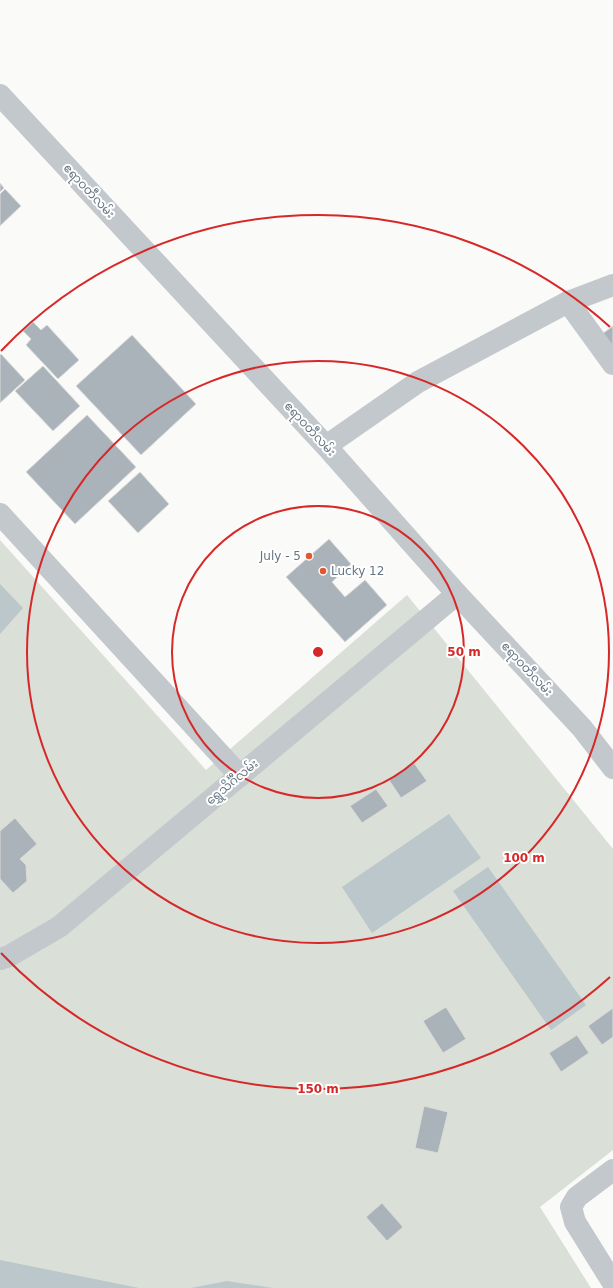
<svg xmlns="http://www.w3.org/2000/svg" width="613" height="1288" font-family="'DejaVu Sans','Noto Sans Myanmar',sans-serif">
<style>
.green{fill:#dadfd7}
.water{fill:#bbc7cb}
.building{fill:#aab3b9;stroke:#dcdcda}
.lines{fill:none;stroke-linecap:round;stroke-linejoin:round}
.minor{stroke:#c3c8cc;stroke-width:22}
.ring{fill:none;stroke:#d62828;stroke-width:2}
.poi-dot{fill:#e4572e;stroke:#fff;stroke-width:1.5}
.labels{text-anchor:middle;stroke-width:4;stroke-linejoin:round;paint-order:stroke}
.street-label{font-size:12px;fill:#657683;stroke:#fff}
.poi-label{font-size:12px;fill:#657683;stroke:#fff;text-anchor:end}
.centre{fill:#d62828;stroke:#fff;stroke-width:2}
.ring-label{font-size:12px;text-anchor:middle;font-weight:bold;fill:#d62828;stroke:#fff;stroke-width:4;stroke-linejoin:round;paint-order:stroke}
</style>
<rect width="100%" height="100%" fill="#fafaf8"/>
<!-- green -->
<path class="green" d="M0 540 206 770 407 595 613 849V1150L540 1207 591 1288H0Z"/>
<!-- water -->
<g class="water">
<path d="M0 584 23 608 0 634Z"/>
<path d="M449 814 481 858 372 933 342 887Z"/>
<path d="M488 867 586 1005 551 1030 453 891Z"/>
<path d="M0 1260 139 1288H0Z"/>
<path d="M227 1281 273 1288H191Z"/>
</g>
<!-- building -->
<g class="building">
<path d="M0 183 4 188 0 192Z"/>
<path d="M5 189 21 206 0 226V194Z"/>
<path d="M33 322 41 330 47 325 79 360 58 379 26 345 31 339 23 331Z"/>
<path d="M613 326V348L602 334Z"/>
<path d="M132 335 196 404 141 455 76 386Z"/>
<path d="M1 354 25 380 0 403V355Z"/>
<path d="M43 366 80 406 53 431 15 391Z"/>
<path d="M87 415 136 467 75 524 26 472Z"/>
<path d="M140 472 169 504 138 533 108 501Z"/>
<path d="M329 539 351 564 332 582 345 597 365 580 387 605 345 642 286 577Z"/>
<path d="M414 763 427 781 401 798 389 780Z"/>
<path d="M376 789 388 806 362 823 350 806Z"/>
<path d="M15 818 37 844 20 859 26 865 27 881 13 893 0 879V831Z"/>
<path d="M446 1007 466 1039 443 1053 423 1021Z"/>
<path d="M613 1008V1037L602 1045 588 1026Z"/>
<path d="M577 1035 589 1053 561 1072 549 1053Z"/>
<path d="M424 1106 448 1112 438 1153 415 1148Z"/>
<path d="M382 1203 403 1227 387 1241 366 1217Z"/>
</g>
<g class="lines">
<!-- minor -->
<g class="minor">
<path d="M0 95 326 446 457 594 582 728 613 768"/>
<path d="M568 302 613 364"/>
<path d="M326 446 418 382 568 302 613 285"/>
<path d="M0 514 240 776"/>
<path d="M0 959 9 956 59 927 457 594"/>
<path d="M613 1170 577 1197 571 1207 575 1222 613 1283"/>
</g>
</g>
<!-- distance rings -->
<g class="ring">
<circle cx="318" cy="652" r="146"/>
<circle cx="318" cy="652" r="291"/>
<path d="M610 977A437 437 0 0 1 1 953M1 351A437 437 0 0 1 610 327"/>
</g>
<!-- markers -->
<g class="poi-dot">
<circle cx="309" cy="556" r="4"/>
<circle cx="323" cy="571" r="4"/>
</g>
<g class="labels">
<!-- street labels -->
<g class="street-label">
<text transform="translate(89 191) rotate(47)" y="4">ဧရာဝတီလမ်း</text>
<text transform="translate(310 429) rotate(47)" y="4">ဧရာဝတီလမ်း</text>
<text transform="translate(527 669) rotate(47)" y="4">ဧရာဝတီလမ်း</text>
<text transform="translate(232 782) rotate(-40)" y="4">ရွှေသိင်္ဂီလမ်း</text>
</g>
<!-- poi labels -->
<g class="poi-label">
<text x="301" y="560">July - 5</text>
<text x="331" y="575" text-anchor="start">Lucky 12</text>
</g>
</g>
<circle cx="318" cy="652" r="6" class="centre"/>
<g class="ring-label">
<text x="464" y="656">50 m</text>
<text x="524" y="862">100 m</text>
<text x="318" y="1093">150 m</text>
</g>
</svg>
